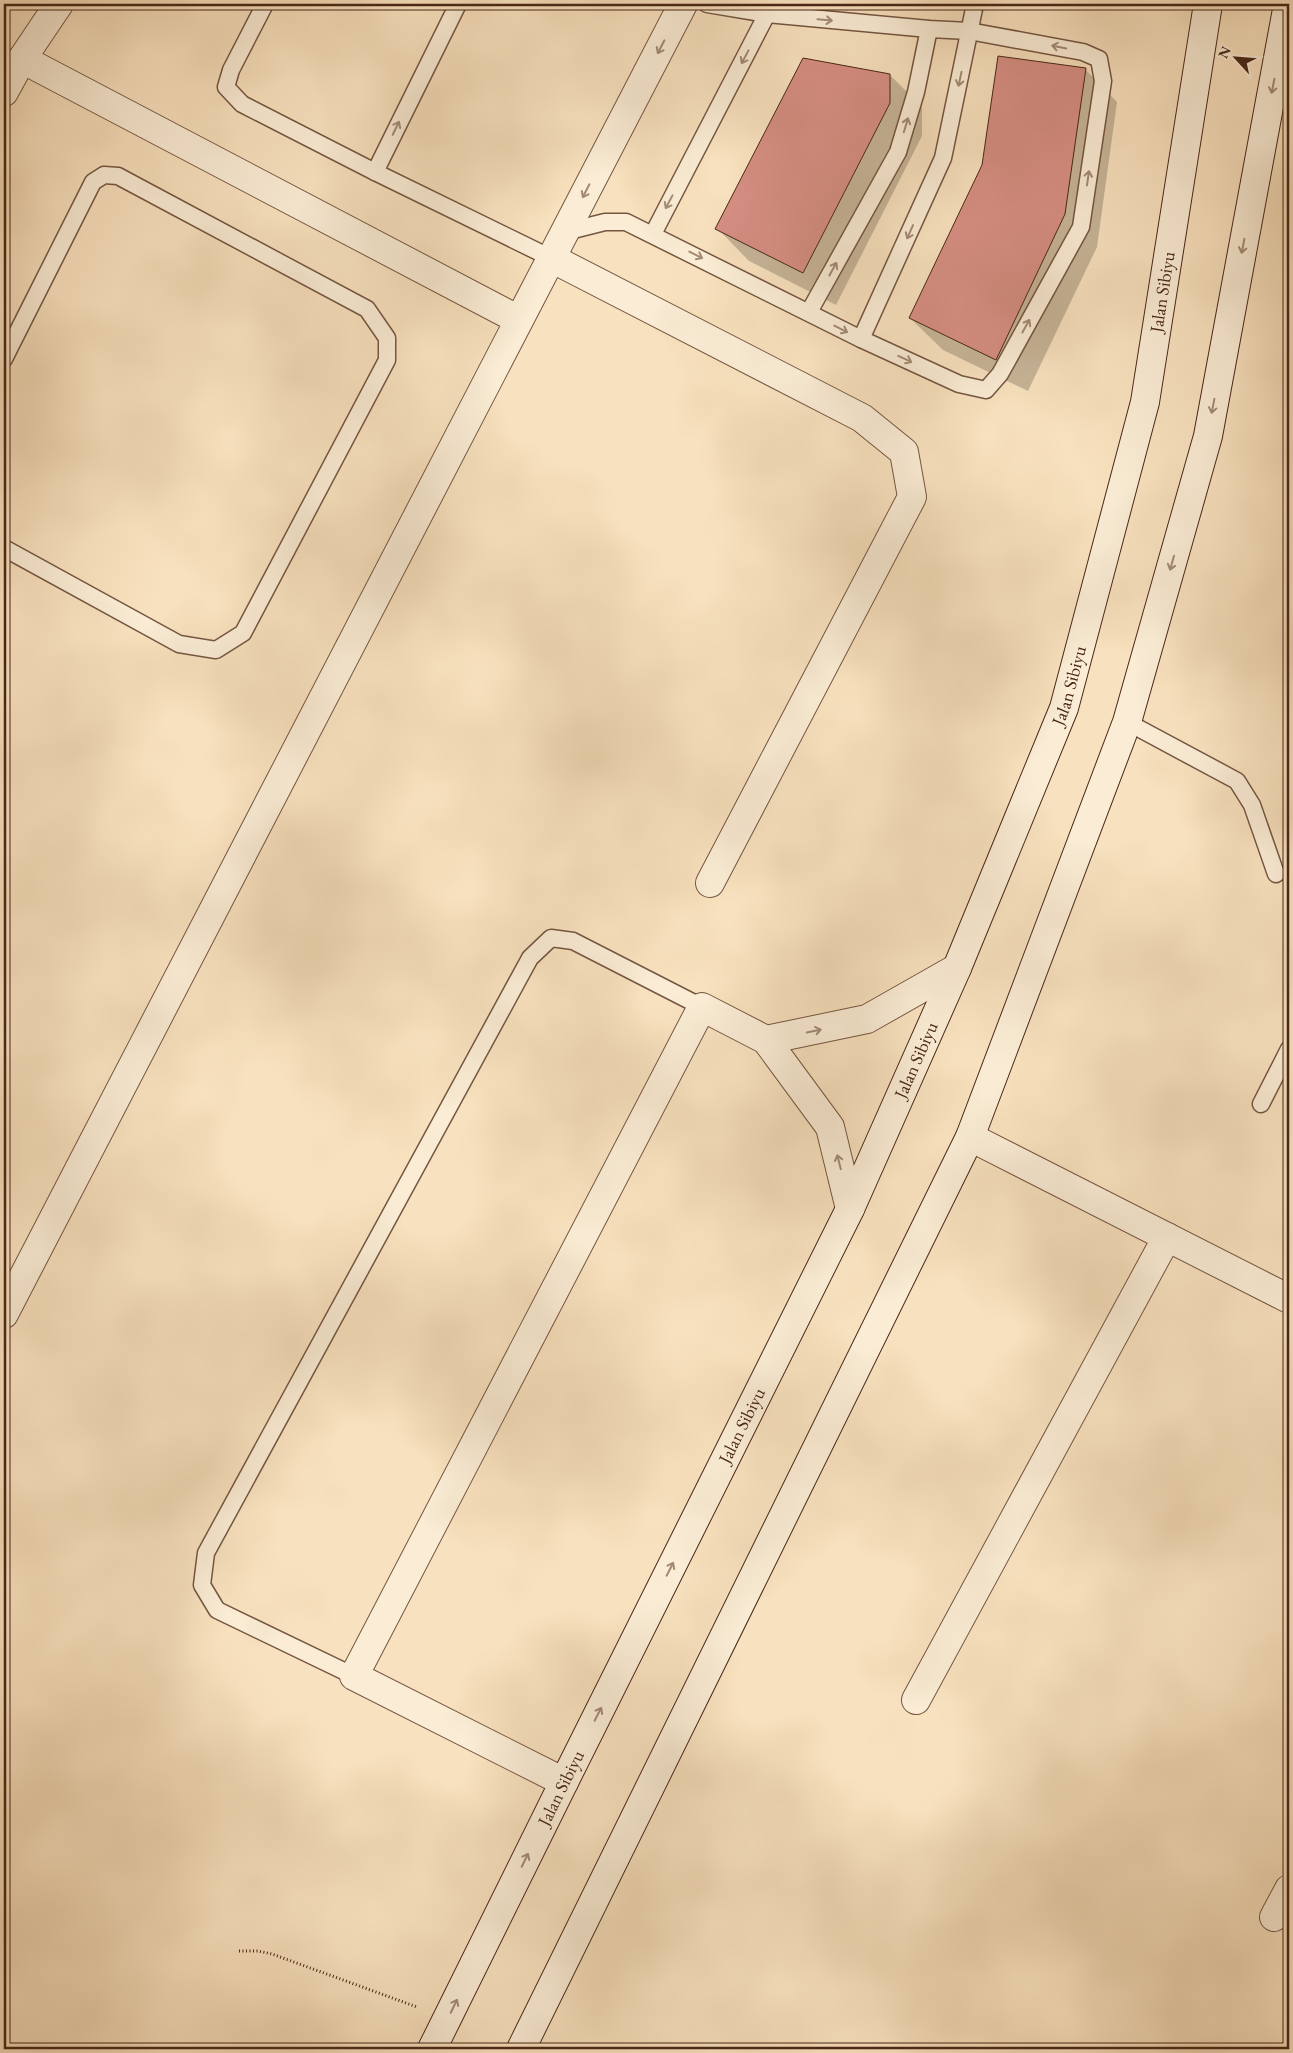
<svg xmlns="http://www.w3.org/2000/svg" width="1293" height="2053" font-family="'EB Garamond',serif">
<style>
.shadow{fill:#0003}
.building{fill:#d68e83;stroke:#492717}
.lines{fill:none;stroke-linecap:round;stroke-linejoin:round}
.lane-casing{stroke:#755641;stroke-width:19}
.street-casing{stroke:#755641;stroke-width:30}
.secondary-casing{stroke:#492717;stroke-width:30}
.path{stroke:#492717;stroke-width:3;stroke-dasharray:1 2.5;stroke-linecap:butt}
.lane{stroke:#faecd5;stroke-width:16}
.street{stroke:#faecd5;stroke-width:28}
.secondary{stroke:#faecd5;stroke-width:28}
.oneway{stroke:#a28a76}
.labels{text-anchor:middle;stroke-width:4;stroke-linejoin:round;paint-order:stroke}
.street-label{font-size:18px;fill:#492717;stroke:#faecd5}
</style>
<rect width="100%" height="100%" fill="#f8e1be"/>
<filter id="stains"><feTurbulence type="fractalNoise" baseFrequency=".004" numOctaves="4"/><feColorMatrix values="0 0 0 0 .2 0 0 0 0 .09 0 0 0 0 .02 0 0 0 .5 -.17"/></filter>
<radialGradient id="worn" r=".72"><stop offset=".6" stop-color="#630" stop-opacity="0"/><stop offset="1" stop-color="#630" stop-opacity=".3"/></radialGradient>
<!-- shadow -->
<g class="shadow">
<path d="M1085 69 1117 102 1097 247 1028 391 943 350 910 318Z"/>
<path d="M890 75 922 107V136L836 305 749 261 717 228Z"/>
</g>
<!-- building -->
<g class="building">
<path d="M998 56 1086 68 1065 214 996 360 909 318 982 165Z"/>
<path d="M803 58 890 74V103L803 273 715 229Z"/>
</g>
<g class="lines">
<!-- lane casing -->
<g class="lane-casing">
<g id="lane">
<path d="M265 4 231 70 226 87 242 104 375 172 551 258"/>
<path d="M375 172 458 4"/>
<path d="M565 232 605 222H626L861 339 959 384 986 390 1000 374 1081 227 1103 81 1099 59 1083 52 969 31 929 29 767 14 707 4"/>
<path d="M653 234 767 14"/>
<path d="M809 312 898 152 916 92 929 29"/>
<path d="M861 339 943 158 975 4"/>
<path d="M4 359 93 182 104 175 118 176 367 309 387 338V360L243 633 216 650 179 644 4 548"/>
<path d="M1127 722 1237 781 1252 805 1276 874"/>
<path d="M1261 1104 1289 1049"/>
<path d="M354 1676 217 1610 202 1585 206 1553 530 958 551 938 573 941 702 1007"/>
</g>
</g>
<!-- street casing -->
<g class="street-casing">
<g id="street">
<path d="M22 59 519 320"/>
<path d="M4 92 22 59 59 4"/>
<path d="M551 258 862 418 904 452 912 497 710 883"/>
<path d="M766 1040 867 1019 957 968"/>
<path d="M970 1137 1289 1299"/>
<path d="M4 1314 683 4"/>
<path d="M916 1700 1167 1237"/>
<path d="M564 1782 354 1676 702 1007 766 1040 830 1127 850 1209"/>
<path d="M1274 1917 1289 1889"/>
</g>
</g>
<!-- secondary casing -->
<g class="secondary-casing">
<g id="secondary">
<path id="s1" d="M432 2049 564 1782 850 1209 957 968 1064 708 1145 402 1208 4"/>
<path d="M521 2049 970 1137 1127 722 1208 436 1288 4"/>
</g>
</g>
<!-- path -->
<path class="path" d="M239 1951H258L272 1954 417 2007"/>
<!-- lane -->
<use href="#lane" class="lane"/>
<!-- street -->
<use href="#street" class="street"/>
<!-- secondary -->
<use href="#secondary" class="secondary"/>
</g>
<!-- one-way arrows -->
<defs><path id="oneway-shaft" d="M-6 0H5M1.5-3L5.5 0L1.5 3" fill="none" stroke-width="1.6" stroke-linecap="round" stroke-linejoin="round" transform="scale(1.25)"/></defs>
<g class="oneway">
<use href="#oneway-shaft" transform="translate(825 20) rotate(5)"/>
<use href="#oneway-shaft" transform="translate(661 47) rotate(117)"/>
<use href="#oneway-shaft" transform="translate(1059 47) rotate(-169)"/>
<use href="#oneway-shaft" transform="translate(745 57) rotate(118)"/>
<use href="#oneway-shaft" transform="translate(960 79) rotate(102)"/>
<use href="#oneway-shaft" transform="translate(1273 86) rotate(101)"/>
<use href="#oneway-shaft" transform="translate(906 125) rotate(-73)"/>
<use href="#oneway-shaft" transform="translate(396 128) rotate(-64)"/>
<use href="#oneway-shaft" transform="translate(1088 178) rotate(-82)"/>
<use href="#oneway-shaft" transform="translate(586 191) rotate(117)"/>
<use href="#oneway-shaft" transform="translate(669 202) rotate(118)"/>
<use href="#oneway-shaft" transform="translate(910 232) rotate(114)"/>
<use href="#oneway-shaft" transform="translate(1243 246) rotate(101)"/>
<use href="#oneway-shaft" transform="translate(696 255) rotate(27)"/>
<use href="#oneway-shaft" transform="translate(833 269) rotate(-61)"/>
<use href="#oneway-shaft" transform="translate(1026 326) rotate(-61)"/>
<use href="#oneway-shaft" transform="translate(841 329) rotate(27)"/>
<use href="#oneway-shaft" transform="translate(905 359) rotate(25)"/>
<use href="#oneway-shaft" transform="translate(1213 406) rotate(101)"/>
<use href="#oneway-shaft" transform="translate(1172 563) rotate(106)"/>
<use href="#oneway-shaft" transform="translate(814 1031) rotate(-12)"/>
<use href="#oneway-shaft" transform="translate(839 1162) rotate(-104)"/>
<use href="#oneway-shaft" transform="translate(670 1569) rotate(-63)"/>
<use href="#oneway-shaft" transform="translate(598 1714) rotate(-63)"/>
<use href="#oneway-shaft" transform="translate(525 1860) rotate(-64)"/>
<use href="#oneway-shaft" transform="translate(454 2006) rotate(-64)"/>
</g>
<g class="labels">
<!-- street labels -->
<g class="street-label">
<text dy="6" stroke="none"><textPath href="#s1" startOffset="1911">Jalan Sibiyu</textPath></text>
<text dy="6" stroke="none"><textPath href="#s1" startOffset="1506">Jalan Sibiyu</textPath></text>
<text dy="6" stroke="none"><textPath href="#s1" startOffset="1101">Jalan Sibiyu</textPath></text>
<text dy="6" stroke="none"><textPath href="#s1" startOffset="696">Jalan Sibiyu</textPath></text>
<text dy="6" stroke="none"><textPath href="#s1" startOffset="291">Jalan Sibiyu</textPath></text>
</g>
</g>
<!-- margin -->
<rect width="1293" height="2053" fill="none" stroke="#f8e1be" stroke-width="20"/>
<rect x="5" y="5" width="1283" height="2043" fill="none" stroke="#492717" stroke-width="2.5"/>
<rect x="10" y="10" width="1273" height="2033" fill="none" stroke="#492717"/>
<!-- north arrow -->
<g transform="translate(1236 58) rotate(296)" stroke="#faecd5" stroke-width="4" paint-order="stroke">
<path d="M0-4L9 19L0 12L-9 19Z" fill="#492717"/>
<text y="-8" font-size="14" font-weight="bold" text-anchor="middle" fill="#492717">N</text>
</g>
<rect width="100%" height="100%" filter="url(#stains)"/>
<rect width="100%" height="100%" fill="url(#worn)"/>
</svg>
